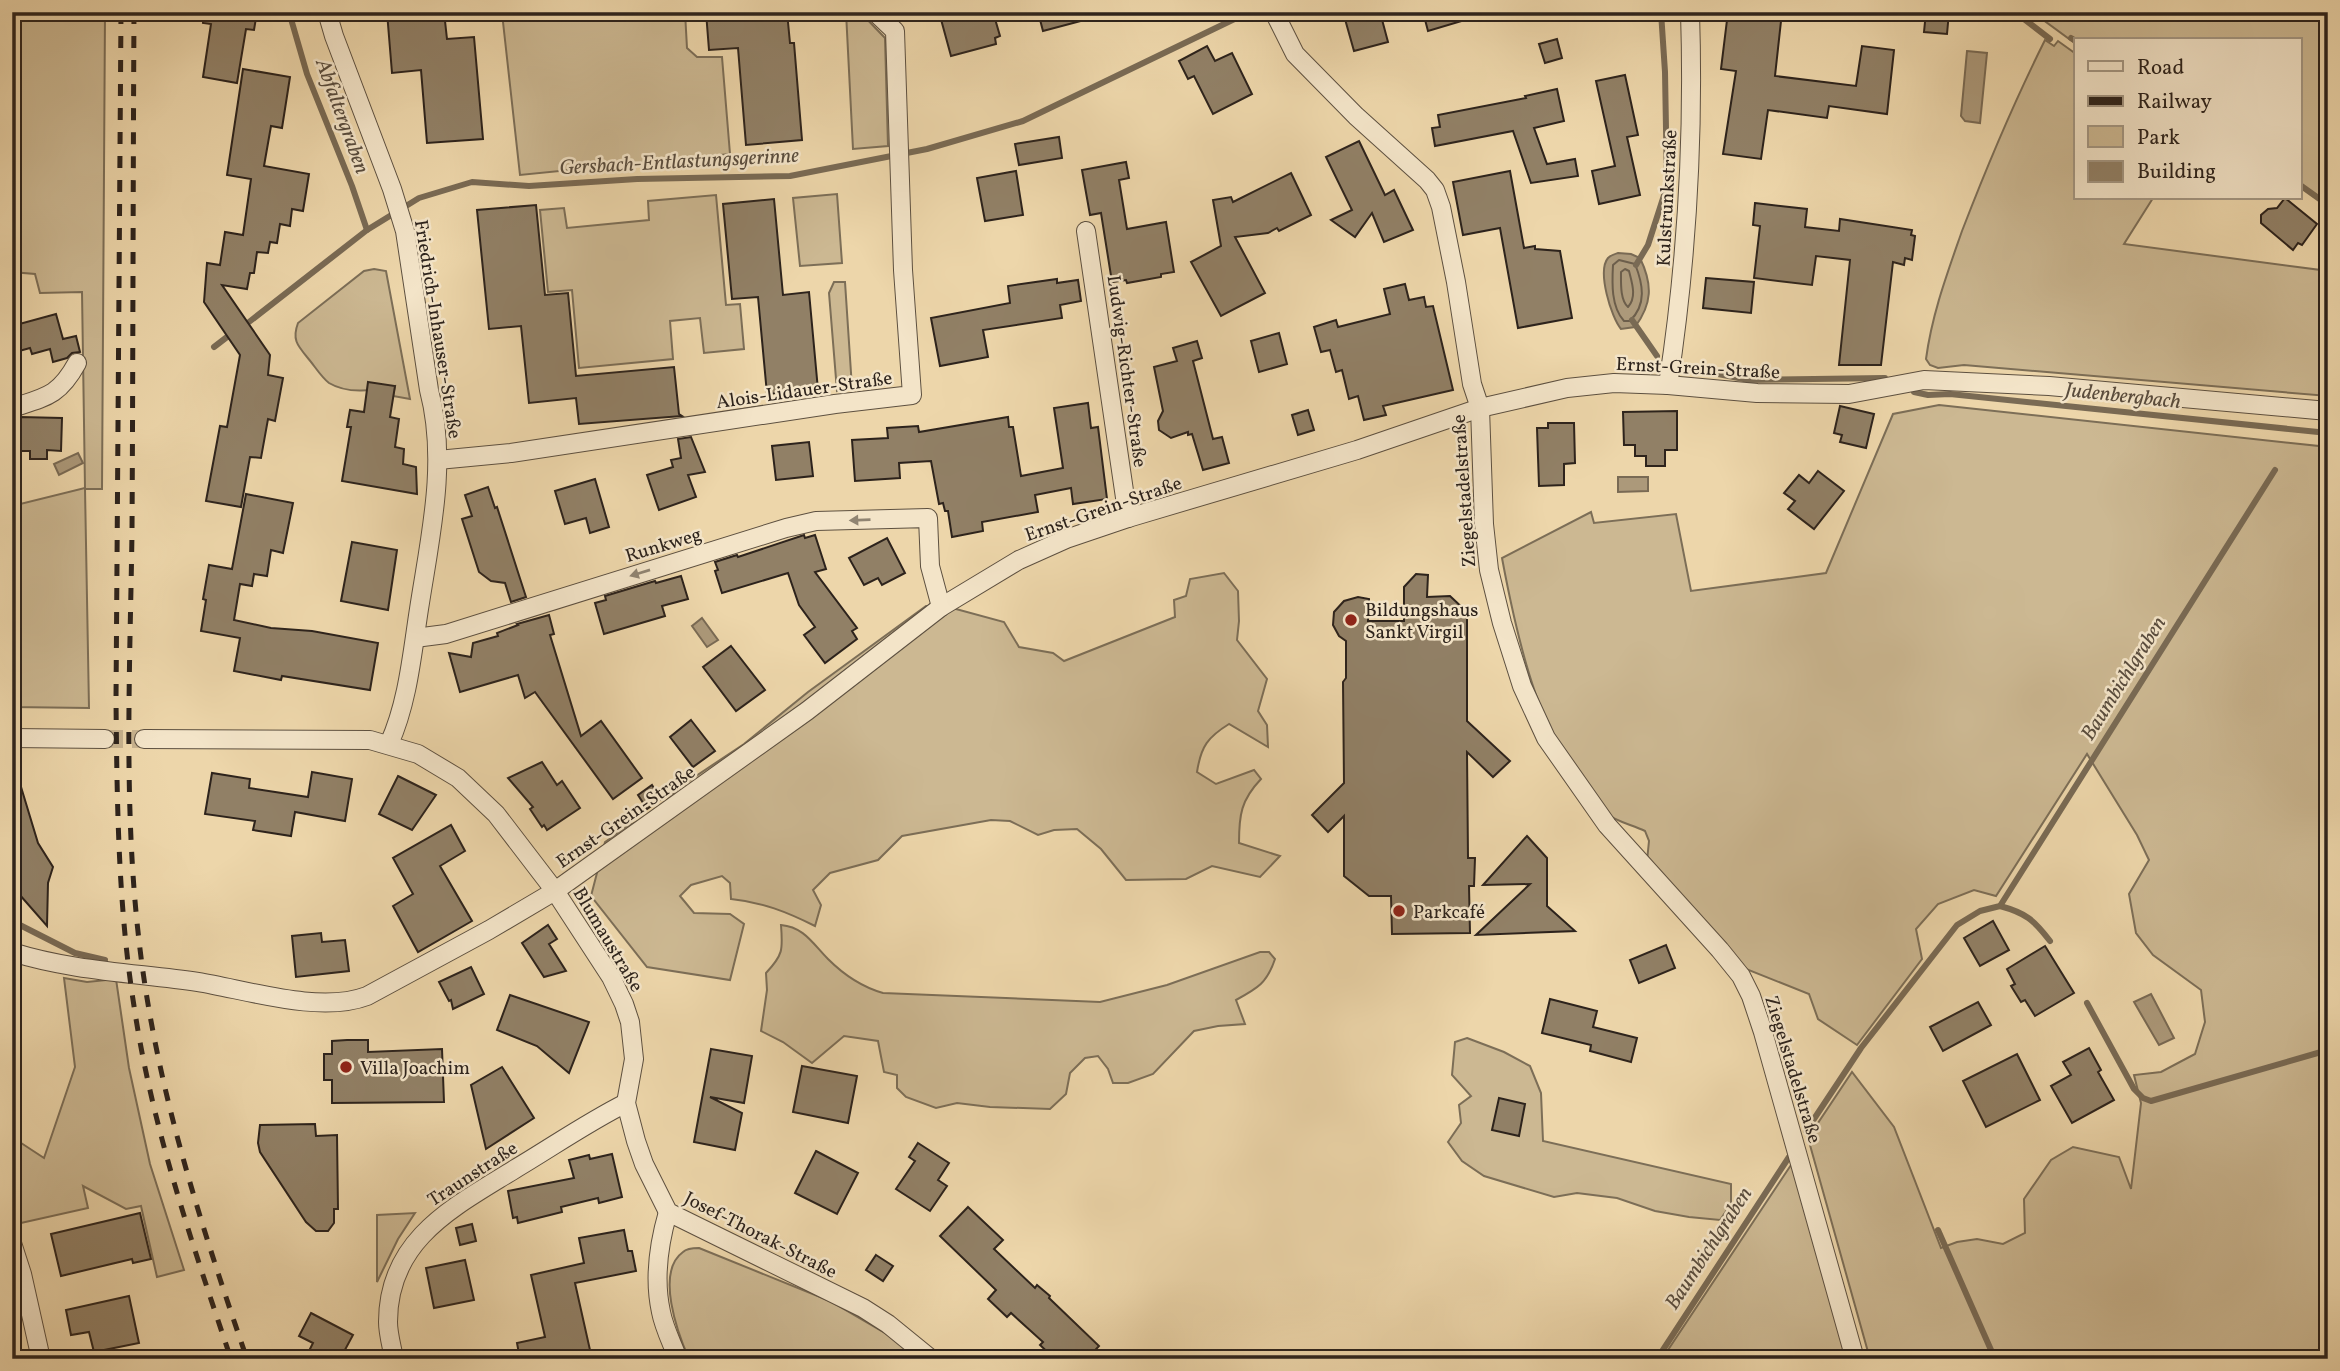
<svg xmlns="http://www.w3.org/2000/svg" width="2340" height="1371" font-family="Vollkorn,serif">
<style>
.green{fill:#ccb892;stroke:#7c6e57;stroke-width:2}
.water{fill:#ac997a;stroke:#796a54;stroke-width:2}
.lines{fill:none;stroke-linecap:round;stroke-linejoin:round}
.shore{stroke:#6c5e4b;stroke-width:2}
.stream{stroke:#796a54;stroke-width:6}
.building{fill:#918066;stroke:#2d231c;stroke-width:2}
.street-tunnel{stroke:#c7b28e;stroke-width:18;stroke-dasharray:18 9;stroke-linecap:butt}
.street-casing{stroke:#5d5040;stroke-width:20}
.street{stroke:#f3e4c8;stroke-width:18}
.rail{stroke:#2d231c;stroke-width:5;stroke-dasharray:12 12;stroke-linecap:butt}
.oneway{fill:#908472}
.poi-dot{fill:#8f2418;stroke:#f3e4c8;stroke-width:2.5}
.labels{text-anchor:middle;stroke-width:5;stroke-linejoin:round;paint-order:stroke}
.street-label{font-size:19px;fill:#2d231c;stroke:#f3e4c8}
.poi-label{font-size:19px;fill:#2d231c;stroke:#f3e4c8;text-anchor:start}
.water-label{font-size:21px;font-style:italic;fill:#594c3d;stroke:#f3e4c8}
</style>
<rect width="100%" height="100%" fill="#edd6aa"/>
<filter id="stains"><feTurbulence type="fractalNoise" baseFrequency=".00286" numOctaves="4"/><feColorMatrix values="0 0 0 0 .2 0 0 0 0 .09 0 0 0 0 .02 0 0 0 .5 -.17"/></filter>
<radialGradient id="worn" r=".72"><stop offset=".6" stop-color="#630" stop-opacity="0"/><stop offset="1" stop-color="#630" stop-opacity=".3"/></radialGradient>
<!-- green -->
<g class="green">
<path d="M12 12H105L102 489H85L89 708 12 707V506L85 488 82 292 40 293 35 274 12 272Z"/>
<path d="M511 12H685L687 48 697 57H722L730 154 520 175 502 13Z"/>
<path d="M846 12H860L885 38 888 146 853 149Z"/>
<path d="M2044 12H2328V205L2300 185V40H2076V44L2042 19Z"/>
<path d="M2045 40 2054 46 2058 41 2076 54V198H2153L2124 244 2328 271V396L1964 365 1938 368 1930 365 1926 359C1932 314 1947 274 1962 231 1987 166 2014 102 2045 40Z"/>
<path d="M837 194 842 263 800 266 793 198Z"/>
<path d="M716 195 726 305 740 304 744 349 704 353 700 318 670 321 673 359 579 368 572 290 548 292 540 210 564 208 567 228 649 220 648 201Z"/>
<path d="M374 269 386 271 410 399 393 396 395 386C374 390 349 395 329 383 321 377 314 365 307 357 297 345 292 339 298 323L364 271Z"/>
<path d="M834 282H845L852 388 837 391 829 293Z"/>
<path d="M1939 405 2328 447V1359H1870L1808 1138 1852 1072 1894 1127 1941 1248 1957 1242 1977 1239 2003 1244 2025 1233 2024 1199 2051 1160 2073 1147 2119 1157 2131 1189 2141 1103 2134 1075 2161 1072 2195 1054 2205 1022 2201 990 2153 955 2136 933 2129 894 2149 860 2137 835 2087 754 1996 896 1974 890 1938 904 1916 929 1922 959 1857 1045 1818 1019 1809 994 1746 969 1647 861 1649 841 1645 831C1633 825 1614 821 1606 813 1541 749 1518 644 1502 558L1591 512 1594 523 1676 514 1691 591 1826 573 1893 414Z"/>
<path d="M1224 573 1238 591 1239 621 1237 640 1267 679 1258 711 1267 725 1268 747 1229 724C1208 737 1201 746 1197 772L1216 784 1254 770 1261 779C1241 800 1239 815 1239 843L1280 856 1260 877 1212 866 1186 879 1126 880 1101 849 1077 829 1054 830 1038 835 1010 821 991 820 902 836 878 860 830 873 813 890 821 905 815 926C787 912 762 902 731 899L730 883 722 876 691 885 680 896 694 913 730 914 744 924 730 980 647 967 591 896 605 842 626 827 654 813 681 786 744 744 808 692 926 606 956 609 1004 622 1019 647 1053 653 1064 661 1175 617 1174 600 1186 596 1190 579Z"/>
<path d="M781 925C804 927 813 944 828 959 844 975 862 987 883 993L1100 1002 1167 985 1260 952H1269L1275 959C1267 983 1258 988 1236 1000L1245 1024 1218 1026 1194 1031 1153 1074 1128 1083H1113L1108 1069 1098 1056 1085 1058 1070 1073 1066 1094 1050 1109 990 1107 957 1103 936 1108 906 1097 897 1088V1075L884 1072 878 1041 844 1036 812 1063 783 1042 761 1031 767 990 766 973C783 955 783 950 781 925Z"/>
<path d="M64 978 87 982 116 979 129 1068 150 1164 184 1270 157 1277 141 1206 126 1209 83 1186 88 1208 12 1225V1137L44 1158 75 1067Z"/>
<path d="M1467 1038 1504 1052 1530 1066 1541 1093 1543 1141 1731 1184V1204L1720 1220 1689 1217 1655 1211 1617 1198 1577 1193 1554 1197 1484 1176 1462 1161 1448 1142 1461 1123 1459 1105 1471 1096 1452 1075 1455 1042Z"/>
<path d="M1793 1162 1848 1359H1662Z"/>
<path d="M415 1213 398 1239 377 1282V1215Z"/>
<path d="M699 1248 830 1301 890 1336 918 1359H689C678 1334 655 1272 683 1252 687 1248 694 1248 699 1248Z"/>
</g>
<!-- water -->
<g class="water">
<path d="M1967 51 1987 53 1980 123 1965 121 1961 116Z"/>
<path d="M1618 253 1631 254 1640 258C1653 285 1652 304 1635 327L1621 329C1611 317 1597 271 1608 258 1611 255 1615 254 1618 253Z"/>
<path d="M78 453 83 463 59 475 54 464Z"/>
<path d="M1618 477H1648V491L1618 492Z"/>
<path d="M702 618 718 640 707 647 692 626Z"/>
<path d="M2151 994 2174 1038 2159 1045 2134 1002Z"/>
</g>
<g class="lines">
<!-- shore -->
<g class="shore">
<path d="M1619 260 1635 264C1643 284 1647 304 1630 321H1624C1611 307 1612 283 1613 265Z"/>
<path d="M1625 269 1629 271C1632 283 1637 297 1628 307 1620 300 1621 283 1621 272Z"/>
</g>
<!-- stream -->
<g class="stream">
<path d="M289 12 307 74 352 186 367 230"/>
<path d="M2015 12 2050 39"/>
<path d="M2038 17 2040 12"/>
<path d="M2071 38 2076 41"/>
<path d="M2300 185 2328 205"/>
<path d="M1636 265 1648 245 1667 186 1665 72 1661 12"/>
<path d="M1632 320 1657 356"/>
<path d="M249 322 367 230 419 198 472 182 529 186 637 179 790 176 927 149 1023 121 1249 12"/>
<path d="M214 347 227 337"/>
<path d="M1682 367 1749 380 1885 378"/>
<path d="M1914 392 1928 395 1950 394 2328 433"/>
<path d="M2000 906C2026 913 2034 920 2050 941"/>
<path d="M12 921 75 953 105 960"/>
<path d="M2087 1003 2134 1089 2143 1098 2151 1101 2328 1050"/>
<path d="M1806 1131 1861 1048 1957 925 1980 911 2000 906 2275 470"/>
<path d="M1938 1230 1995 1359"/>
<path d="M1657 1359 1789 1157"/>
</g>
</g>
<!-- building -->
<g class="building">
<path d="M204 12H257L254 30 246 29 237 83 203 77 211 24 203 23Z"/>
<path d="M387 12H444L447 39 474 37 483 139 427 143 421 70 392 73Z"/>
<path d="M706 12H787L790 43H794L802 140 746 145 738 48 709 50Z"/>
<path d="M939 12H993L1000 36 995 38 996 44 951 56Z"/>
<path d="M1038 12H1091L1092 18 1043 31Z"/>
<path d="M1343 12H1380L1388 42 1354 51Z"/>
<path d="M1423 12H1475V17L1428 31Z"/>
<path d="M1728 12H1782L1775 76 1856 86 1862 46 1894 50 1887 114 1829 106 1827 118 1768 110 1761 159 1723 154 1736 71 1721 69Z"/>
<path d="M1926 12H1949L1947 34 1924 32Z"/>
<path d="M1557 39 1562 58 1545 63 1539 44Z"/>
<path d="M1207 46 1215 61 1232 53 1252 94 1213 114 1194 76 1188 79 1179 61Z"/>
<path d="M243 69 290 77 282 128 271 126 264 166 309 174 303 211 292 209 290 226 280 224 277 243 270 242 268 253 257 252 254 273H250L247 289 222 285 270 355 268 375 283 378 275 421 268 419 261 458 250 457 241 507 206 501 220 426 227 427 240 355 204 302 207 263 220 265 225 232 243 235 251 179 227 175Z"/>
<path d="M1625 75 1638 135 1627 137 1640 195 1599 204 1592 171 1615 166 1596 81Z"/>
<path d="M1557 89 1564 121 1534 128 1547 164 1575 159 1578 176 1531 183 1513 131 1435 146 1432 128 1440 127 1438 115 1526 98 1525 96Z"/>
<path d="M1059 137 1062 158 1019 165 1015 144Z"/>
<path d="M1359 141 1385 195 1394 190 1413 230 1384 242 1372 213 1355 237 1331 220 1352 210 1326 157Z"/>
<path d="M1126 162 1129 178 1119 180 1127 229 1166 222 1174 272 1161 274V277L1127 283 1126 280 1112 282 1101 213 1090 215 1082 170Z"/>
<path d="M1016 171 1023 215 985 221 977 178Z"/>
<path d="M1510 171 1524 248 1535 246V249L1560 251 1572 318 1518 328 1500 228 1463 235 1453 182Z"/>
<path d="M1291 173 1311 215 1279 231 1277 228 1268 233 1235 237 1265 293 1221 316 1191 262 1221 246 1213 200 1231 197 1233 202Z"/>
<path d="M2285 198 2317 224 2302 245 2298 243 2293 250 2261 223V215L2268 209 2277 208Z"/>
<path d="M774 199 783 295 809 292 818 390 767 394 758 297 732 299 723 204Z"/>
<path d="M1755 203 1807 209 1805 227 1839 231 1840 219 1912 230 1911 235 1915 236 1912 260 1905 258 1904 265 1893 262 1881 365H1839L1850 260 1816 256 1812 285 1754 278 1760 226 1753 225Z"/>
<path d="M536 205 545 295 568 293 576 376 674 367 679 414 682 416 579 424 576 398 529 403 521 326 489 329 477 210Z"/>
<path d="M1706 278 1754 282 1751 313 1703 308Z"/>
<path d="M1057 279V283L1078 280 1081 301 1060 305 1062 318 983 330 988 357 940 366 931 318 1010 303 1008 286Z"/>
<path d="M1405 284 1409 300 1424 297 1426 307 1433 306 1453 390 1383 406 1386 415 1364 420 1358 396 1349 399 1342 370 1336 372 1330 350 1321 352 1314 327 1336 320 1338 327 1390 314 1384 289Z"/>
<path d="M56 314 63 339 76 336 80 352 72 353 67 358 53 362 50 349 32 354 30 348 12 353V326Z"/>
<path d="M1279 333 1287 364 1259 372 1251 341Z"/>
<path d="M1197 341 1202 358 1193 361 1213 439 1222 437 1229 463 1203 470 1192 434 1188 435V432L1171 438 1159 430 1158 421 1163 411 1154 367 1177 361 1173 348Z"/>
<path d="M368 382 395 386 390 417 399 419 395 447 404 449 403 464 416 467 417 494 342 481 351 427H347L350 410 364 412Z"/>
<path d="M1088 403 1091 428 1098 427 1107 499 1073 504 1071 488 1035 495 1038 512 982 522 983 531 952 537 948 511H945L943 503 939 504 931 461 899 463 900 478 855 481 852 440 888 438 887 428 918 426 919 432 1008 417 1009 427H1013L1021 476 1063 468 1054 408Z"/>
<path d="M1840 406 1874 414 1866 448 1840 442 1842 435 1834 433Z"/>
<path d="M1308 410 1314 430 1298 435 1292 415Z"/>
<path d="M1677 411V450H1665V466H1646V456H1635V445H1624L1623 412Z"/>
<path d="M20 417 62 418 61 451 47 450V459H30V451H15V419Z"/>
<path d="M1548 423H1574L1575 463 1564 464V485L1539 486 1537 428H1548Z"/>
<path d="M691 437 705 472 688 475 696 497 659 510 647 475 673 467 671 460 681 458 678 439Z"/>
<path d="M809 442 813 476 776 480 772 446Z"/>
<path d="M1818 471 1844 491 1814 529 1788 509 1795 501 1784 493 1799 475 1809 483Z"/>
<path d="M595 479 609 527 590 533 586 518 565 524 555 491Z"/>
<path d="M488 487 495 508 497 507 526 597 511 602 505 583 491 581 479 572 462 519 472 516 465 495Z"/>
<path d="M246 494 293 503 283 553 271 550 267 576 254 574 252 586 240 584 234 620 271 628 312 631 378 643 370 690 282 676 281 680 234 671 240 638 201 631 206 600 203 599 209 565 232 569Z"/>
<path d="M804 535 805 538 815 535 826 569 815 572 857 628 852 631 857 639 825 663 804 635 815 627 799 605 788 573 722 593 715 571 718 570 715 562 737 555 738 557Z"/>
<path d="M887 538 905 573 882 585 878 578 864 585 849 558Z"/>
<path d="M352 542 397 550 388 610 341 601Z"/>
<path d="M1416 574 1428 575 1427 597 1450 596 1467 612V721L1510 761 1493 777 1467 752 1468 858H1475L1474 886H1469L1470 933 1392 934 1391 896H1369L1344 876V816L1328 832 1312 815 1344 783 1343 682 1346 678V641L1339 636 1333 625 1334 612 1344 601 1358 597 1369 599 1368 621H1404V587Z"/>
<path d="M681 576 688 599 662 606 665 616 604 634 595 603 606 600 605 596 655 581 656 583Z"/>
<path d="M549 615 554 634 550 635 581 736 601 721 642 778 613 799 535 692 525 698 518 675 460 692 449 653 471 657 473 643 498 636 497 633 518 625 517 624Z"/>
<path d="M731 646 765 690 736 711 703 667Z"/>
<path d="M691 720 715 751 693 767 670 737Z"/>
<path d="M542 762 557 785 562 781 580 808 547 830 544 825 542 827 530 809 533 807 508 778Z"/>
<path d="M312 772 352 779 345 821 295 812 291 836 253 830 255 821 205 814 212 773 250 779 249 788 308 797Z"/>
<path d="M398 776 436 795 412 830 379 814Z"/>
<path d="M18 777 38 843 53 867 48 883 47 926 12 886V778Z"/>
<path d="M652 785 661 799 647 809 638 795Z"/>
<path d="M451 825 465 851 440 866 472 921 418 952 393 906 413 894 393 858Z"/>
<path d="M1527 836 1547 858V906L1575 931 1476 935 1530 884 1483 885Z"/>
<path d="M1993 921 2009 950 1980 966 1964 938Z"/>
<path d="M548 925 557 939 549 944 566 971 544 977 522 943Z"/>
<path d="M321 933 322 942 345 940 349 971 296 977 292 936Z"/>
<path d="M1666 945 1675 968 1639 983 1630 960Z"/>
<path d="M2045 946 2074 993 2035 1016 2025 1000 2021 1002 2011 986 2015 984 2007 969Z"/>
<path d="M471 967 484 994 453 1009 451 1000 449 1001 439 982Z"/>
<path d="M510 995 589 1022 569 1073 537 1046 497 1030Z"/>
<path d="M1550 999 1597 1011 1593 1027 1637 1038 1631 1062 1590 1051 1591 1045 1542 1033Z"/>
<path d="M1978 1002 1991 1025 1943 1051 1930 1027Z"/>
<path d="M347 1040H368V1052L442 1049 444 1102 332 1103V1080H324V1054H332V1041Z"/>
<path d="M2089 1048 2101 1070 2098 1072 2114 1100 2072 1123 2051 1086 2071 1075 2063 1062Z"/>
<path d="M711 1049 752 1056 744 1103 710 1097 742 1113 735 1150 694 1142Z"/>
<path d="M2017 1054 2040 1100 1986 1127 1963 1081Z"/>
<path d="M802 1066 857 1076 848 1123 793 1112Z"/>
<path d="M502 1067 534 1118 486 1149 471 1085Z"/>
<path d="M1499 1098 1525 1104 1519 1136 1492 1130Z"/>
<path d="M315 1124 316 1136 337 1135 338 1209H334V1223L328 1231H316L306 1222 260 1152 258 1143 260 1125Z"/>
<path d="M918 1143 949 1163 938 1180 947 1186 930 1211 896 1189 915 1161 909 1157Z"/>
<path d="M816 1151 858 1173 837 1214 795 1193Z"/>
<path d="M612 1154 622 1197 599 1203 598 1198 561 1207 562 1212 518 1223 517 1217 513 1218 508 1191 574 1178 569 1160 589 1155 590 1159Z"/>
<path d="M968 1207 1003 1240 994 1249 1035 1288 1037 1285 1050 1296 1049 1298 1099 1346 1087 1359H1055L1040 1345 1043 1342 1011 1313 1007 1317 988 1299 996 1290 940 1236Z"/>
<path d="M140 1213 151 1259 133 1263 132 1259 61 1276 51 1234Z"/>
<path d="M472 1224 476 1241 460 1245 456 1228Z"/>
<path d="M624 1230 628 1251H632L636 1271 575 1283 592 1359H520L517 1343 545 1337 531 1275 584 1263 579 1238Z"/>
<path d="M876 1255 893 1266 883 1281 866 1270Z"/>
<path d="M465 1260 474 1300 434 1308 426 1268Z"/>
<path d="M129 1296 139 1343 94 1352 89 1332 71 1335 66 1310Z"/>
<path d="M311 1313 353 1335 340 1359H305L313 1343 299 1336Z"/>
</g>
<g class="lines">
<!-- street-tunnel -->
<path class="street-tunnel" d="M105 739H144"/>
<!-- street casing -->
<g class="street-casing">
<g id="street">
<path d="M327 12 334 36 392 189 405 231 429 390C448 462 430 537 419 609 412 654 408 702 389 744"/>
<path d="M1274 12 1295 54 1356 116 1427 180 1435 190 1441 207 1456 282 1472 384 1480 408 1484 524 1489 570 1502 623 1522 686 1546 738 1607 825 1720 950 1741 976 1751 996 1763 1032 1855 1359"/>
<path d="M1086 231 1128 518"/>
<path d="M1668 385C1687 261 1694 137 1690 12"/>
<path d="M12 408C46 397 59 396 77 363"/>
<path d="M438 460 511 453 835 404 912 395 903 270 895 31 875 12"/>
<path d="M415 638 446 634 786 528 816 521 928 518 930 566 941 607"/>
<path d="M12 738 105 739"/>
<path d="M144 739 370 740 418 754 458 778 496 814 555 891 611 977 624 1004 630 1022 634 1059 626 1103 636 1141 644 1164 668 1212 863 1308 888 1324 931 1359"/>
<path d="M12 952C72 971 136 973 198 982 247 990 320 1014 367 996L489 930 555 891 807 711 941 607 1019 560 1066 539 1128 518 1357 450 1480 408 1567 388 1614 383 1668 385 1757 393 1849 394 1924 380 2049 386 2328 411"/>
<path d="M668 1212C659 1243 654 1280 661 1312 664 1328 672 1343 678 1359"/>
<path d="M12 1243 22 1274 41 1359"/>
<path d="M394 1359C392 1347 388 1334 388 1322 388 1239 454 1207 515 1169 552 1147 588 1122 626 1103"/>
</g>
</g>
<!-- street -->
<use href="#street" class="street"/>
<!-- rail -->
<g class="rail">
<path d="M121 12 116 700C117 802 118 905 134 1006 152 1127 192 1243 231 1359"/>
<path d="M134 12C133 186 133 359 132 532 130 671 123 811 140 949 157 1090 201 1225 247 1359"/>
</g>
</g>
<!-- one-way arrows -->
<defs><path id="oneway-solid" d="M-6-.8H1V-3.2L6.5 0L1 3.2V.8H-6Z" transform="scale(1.75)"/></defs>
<g class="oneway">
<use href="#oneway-solid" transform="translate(860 520) rotate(178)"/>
<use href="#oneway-solid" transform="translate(640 573) rotate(163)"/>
</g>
<!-- markers -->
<g class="poi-dot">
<circle cx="1351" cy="620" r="7"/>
<circle cx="1399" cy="911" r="7"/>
<circle cx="346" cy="1067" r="7"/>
</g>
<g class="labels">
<!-- street labels -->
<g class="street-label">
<text transform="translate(1666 198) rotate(-87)" y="7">Kulstrunkstraße</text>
<text transform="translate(439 329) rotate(81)" y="7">Friedrich-Inhauser-Straße</text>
<text transform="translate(1698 367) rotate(3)" y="7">Ernst-Grein-Straße</text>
<text transform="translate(1128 371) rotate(82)" y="7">Ludwig-Richter-Straße</text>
<text transform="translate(804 389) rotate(-8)" y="7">Alois-Lidauer-Straße</text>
<text transform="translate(1463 491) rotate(-94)" y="7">Ziegelstadelstraße</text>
<text transform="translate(1103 508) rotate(-19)" y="7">Ernst-Grein-Straße</text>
<text transform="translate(663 544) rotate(-17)" y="7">Runkweg</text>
<text transform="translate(625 816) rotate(-35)" y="7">Ernst-Grein-Straße</text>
<text transform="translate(609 939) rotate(59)" y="7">Blumaustraße</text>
<text transform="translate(1794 1069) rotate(73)" y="7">Ziegelstadelstraße</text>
<text transform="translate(472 1173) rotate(-33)" y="7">Traunstraße</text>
<text transform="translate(761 1234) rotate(27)" y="7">Josef-Thorak-Straße</text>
</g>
<!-- poi labels -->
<g class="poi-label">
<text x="1365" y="616">Bildungshaus<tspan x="1365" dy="22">Sankt Virgil</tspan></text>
<text x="1413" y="918">Parkcafé</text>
<text x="360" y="1074">Villa Joachim</text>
</g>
<!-- water labels -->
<g class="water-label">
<text transform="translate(343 116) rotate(70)" y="7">Abfaltergraben</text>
<text transform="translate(679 161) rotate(-3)" y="7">Gersbach-Entlastungsgerinne</text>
<text transform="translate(2123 395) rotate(6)" y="7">Judenbergbach</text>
<text transform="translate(2123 678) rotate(-58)" y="7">Baumbichlgraben</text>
<text transform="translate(1708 1248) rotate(-57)" y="7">Baumbichlgraben</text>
</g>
</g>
<!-- margin -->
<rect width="2340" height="1371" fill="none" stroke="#edd6aa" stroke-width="42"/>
<rect x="14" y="14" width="2312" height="1343" fill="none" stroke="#2d231c" stroke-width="3.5"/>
<rect x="21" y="21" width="2298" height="1329" fill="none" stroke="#2d231c" stroke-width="2"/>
<!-- legend -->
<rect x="2074" y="38" width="228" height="161" fill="#f3e4c8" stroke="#a49783" stroke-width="2"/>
<rect x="2088" y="61" width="35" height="10" fill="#f3e4c8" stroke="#a49783" stroke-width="2"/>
<text x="2137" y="74" font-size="21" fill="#2d231c">Road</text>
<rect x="2088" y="96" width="35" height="10" fill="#2d231c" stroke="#a49783" stroke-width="2"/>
<text x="2137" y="108" font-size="21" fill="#2d231c">Railway</text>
<rect x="2088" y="126" width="35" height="21" fill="#ccb892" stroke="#a49783" stroke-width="2"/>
<text x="2137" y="144" font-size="21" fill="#2d231c">Park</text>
<rect x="2088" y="161" width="35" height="21" fill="#918066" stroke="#a49783" stroke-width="2"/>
<text x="2137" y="178" font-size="21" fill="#2d231c">Building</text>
<rect width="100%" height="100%" filter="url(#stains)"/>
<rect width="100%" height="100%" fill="url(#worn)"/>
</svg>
